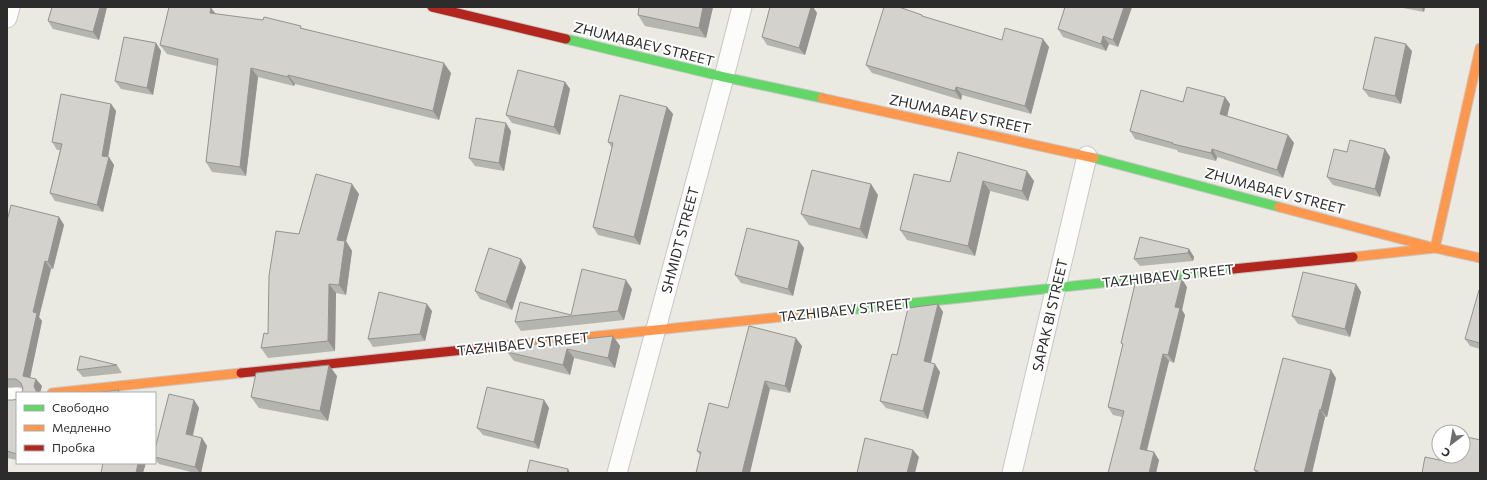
<svg xmlns="http://www.w3.org/2000/svg" width="1487" height="480" font-family="Commissioner,sans-serif">
<style>
.lines{fill:none;stroke-linecap:round;stroke-linejoin:round}
.street-casing{stroke:#c8c7c7;stroke-width:21}
.fast-casing{stroke:#c8c7c7;stroke-width:11}
.slow-casing{stroke:#c8c7c7;stroke-width:11}
.jam-casing{stroke:#c8c7c7;stroke-width:11}
.street{stroke:#fcfcfb;stroke-width:19}
.fast{stroke:#63d668;stroke-width:9}
.slow{stroke:#ff974d;stroke-width:9}
.jam{stroke:#b3261e;stroke-width:9}
.wall{fill:#b5b5b0}
.shaded-wall{fill:#949390}
.building{fill:#d3d2cd;stroke:#949390}
.labels{text-anchor:middle;stroke-width:4;stroke-linejoin:round;paint-order:stroke}
.street-label{font-size:14px;fill:#2c2c2c;stroke:#fff}
</style>
<rect width="100%" height="100%" fill="#eae9e2"/>
<g class="lines">
<!-- street casing -->
<g class="street-casing">
<g id="street">
<path d="M7 18 10 7"/>
<path d="M7 398 17 397"/>
<path d="M617 473 724 77 742 7"/>
<path d="M1012 473 1087 156"/>
</g>
</g>
<!-- fast casing -->
<g class="fast-casing">
<g id="fast">
<path d="M566 39 724 77 822 98"/>
<path d="M1094 158 1279 207"/>
<path d="M819 313 1233 269"/>
</g>
</g>
<!-- slow casing -->
<g class="slow-casing">
<g id="slow">
<path d="M822 98 1094 158"/>
<path d="M1279 207 1435 248 1480 258"/>
<path d="M1353 257 1435 248 1480 48"/>
<path d="M511 345 819 313"/>
<path d="M52 393 241 373"/>
</g>
</g>
<!-- jam casing -->
<g class="jam-casing">
<g id="jam">
<path d="M432 7 566 39"/>
<path d="M1233 269 1353 257"/>
<path d="M241 373 511 345"/>
</g>
</g>
<!-- street -->
<use href="#street" class="street"/>
<!-- fast -->
<use href="#fast" class="fast"/>
<!-- slow -->
<use href="#slow" class="slow"/>
<!-- jam -->
<use href="#jam" class="jam"/>
</g>
<!-- wall -->
<g class="wall">
<path d="M52 7H107L99 40 53 29 48 21Z"/>
<path d="M713 7 706 38 645 26 638 15Z"/>
<path d="M770 7H813L817 13 805 55 767 45 762 37Z"/>
<path d="M1065 7H1132L1118 47 1109 44 1106 51 1063 37 1058 29Z"/>
<path d="M1398 7H1425L1424 12Z"/>
<path d="M211 8 216 14 302 28 451 73 439 120 295 84 294 86 258 77 246 176 212 172 206 162 217 66 167 54 160 45Z"/>
<path d="M922 15 924 17 1002 40 1049 47 1031 114 962 95 961 100 872 73 866 65Z"/>
<path d="M156 43 161 51 153 95 121 89 115 81Z"/>
<path d="M1412 51 1401 104 1369 97 1363 89Z"/>
<path d="M565 82 570 89 560 135 512 123 506 115Z"/>
<path d="M1183 102 1230 104 1227 116 1288 135 1294 143 1283 178 1217 157 1216 161 1178 152 1177 150 1135 139 1130 131Z"/>
<path d="M111 104 116 111 108 157 114 165 103 212 55 201 50 193 60 150H57L52 142Z"/>
<path d="M667 107 673 114 640 245 598 235 593 227 612 148 608 142Z"/>
<path d="M511 131 504 171 475 166 469 158Z"/>
<path d="M1385 149 1390 157 1380 197 1333 185 1327 177 1347 152Z"/>
<path d="M958 152 1034 181 1028 201 990 191 975 256 907 240 900 230 950 182Z"/>
<path d="M359 194 346 241 352 251 346 295 336 293 335 351 268 358 261 348 268 334 299 234Z"/>
<path d="M878 195 867 239 809 225 801 214Z"/>
<path d="M59 217 64 225 53 269H51L39 317 42 321 30 377 42 386 40 393H22L23 389 21 387H7V221Z"/>
<path d="M804 248 793 296 741 283 735 275Z"/>
<path d="M1189 249 1194 257 1193 261 1140 266 1134 259Z"/>
<path d="M526 267 512 310 480 299 475 291Z"/>
<path d="M1356 284 1361 292 1350 337 1298 324 1292 316Z"/>
<path d="M1187 287 1182 310 1185 315 1174 363 1169 361 1147 451 1159 460 1156 473 1122 417 1113 415 1108 407 1123 346 1121 343Z"/>
<path d="M632 289 624 320 521 331 515 322 571 315Z"/>
<path d="M1480 290V349L1470 346 1465 339Z"/>
<path d="M938 304 943 312 931 363 940 372 928 419 886 408 880 401 897 355Z"/>
<path d="M432 311 425 341 373 347 368 339Z"/>
<path d="M613 336 620 346 615 368 574 358 570 375 514 361 507 352Z"/>
<path d="M802 346 790 393 770 389 700 455 697 451 728 408Z"/>
<path d="M117 365 122 373 83 377 77 370Z"/>
<path d="M337 376 328 421 259 408 251 397Z"/>
<path d="M1336 378 1327 417H1325L1312 473H1256L1254 470Z"/>
<path d="M17 399V460L7 458V400H13Z"/>
<path d="M194 400 199 408 193 436 202 438 207 446 201 473H195L159 464 155 459V449Z"/>
<path d="M544 400 549 408 539 449 483 435 477 428Z"/>
</g>
<!-- shaded-wall -->
<g class="shaded-wall">
<path d="M100 7H107L99 40 93 32Z"/>
<path d="M703 7H713L706 38 699 28Z"/>
<path d="M811 7H813L817 13 805 55 799 48Z"/>
<path d="M1124 7H1132L1118 47 1113 40Z"/>
<path d="M1421 7H1425L1424 12Z"/>
<path d="M211 8 218 17 210 13Z"/>
<path d="M1103 36 1109 44 1106 51 1101 44Z"/>
<path d="M1043 39 1049 47 1031 114 1025 106Z"/>
<path d="M156 43 161 51 153 95 147 88Z"/>
<path d="M1406 44 1412 51 1401 104 1395 96Z"/>
<path d="M444 63 451 73 439 120 433 111Z"/>
<path d="M251 68 258 77 246 176 240 167Z"/>
<path d="M288 75 295 84 294 86 288 77Z"/>
<path d="M565 82 570 89 560 135 554 127Z"/>
<path d="M956 87 962 95 961 100 955 91Z"/>
<path d="M1225 97 1230 104 1226 121 1220 114Z"/>
<path d="M111 104 116 111 107 163 102 156Z"/>
<path d="M667 107 673 114 640 245 634 237Z"/>
<path d="M506 123 511 131 504 171 499 163Z"/>
<path d="M1288 135 1294 143 1283 178 1277 170Z"/>
<path d="M1212 149 1217 157 1216 161 1211 153Z"/>
<path d="M1385 149 1390 157 1380 197 1375 189Z"/>
<path d="M109 157 114 165 103 212 97 205Z"/>
<path d="M1027 171 1034 181 1028 201 1022 191Z"/>
<path d="M983 181 990 191 975 256 968 246Z"/>
<path d="M352 184 359 194 346 241 352 251 346 295 339 285 337 240Z"/>
<path d="M871 184 878 195 867 239 860 229Z"/>
<path d="M59 217 64 225 53 269 48 262Z"/>
<path d="M799 241 804 248 793 296 788 289Z"/>
<path d="M1189 249 1194 257 1193 261 1188 253Z"/>
<path d="M521 259 526 267 512 310 506 302Z"/>
<path d="M45 261 51 269 39 317 42 321 29 383 23 376 33 312Z"/>
<path d="M1182 279 1187 287 1182 310 1185 315 1174 363 1168 355 1175 307Z"/>
<path d="M626 280 632 289 624 320 618 311Z"/>
<path d="M329 284 336 293 335 351 328 341Z"/>
<path d="M1356 284 1361 292 1350 337 1345 329Z"/>
<path d="M427 304 432 311 425 341 420 334Z"/>
<path d="M938 304 943 312 929 369 924 361Z"/>
<path d="M613 336 620 346 615 368 608 358Z"/>
<path d="M796 338 802 346 790 393 785 386Z"/>
<path d="M567 349 574 358 570 375 563 365Z"/>
<path d="M1163 354 1169 361 1145 457 1140 449Z"/>
<path d="M935 364 940 372 928 419 923 411Z"/>
<path d="M329 365 337 376 328 421 320 411Z"/>
<path d="M1331 370 1336 378 1327 417 1321 410Z"/>
<path d="M36 379 42 386 40 393H37L34 386Z"/>
<path d="M765 381 770 389 750 473H742Z"/>
<path d="M194 400 199 408 191 442 186 434Z"/>
<path d="M544 400 549 408 539 449 534 442Z"/>
<path d="M1320 409 1325 417 1312 473H1304Z"/>
<path d="M202 438 207 446 201 473H200L195 467Z"/>
<path d="M913 450 919 457 915 473H907Z"/>
<path d="M1154 452 1159 460 1156 473H1149Z"/>
<path d="M138 463H146L143 473H136Z"/>
<path d="M568 469 570 473H567Z"/>
</g>
<!-- building -->
<g class="building">
<path d="M52 7H100L93 32 48 21Z"/>
<path d="M169 7H207L211 8 210 13 263 20 264 17 301 26 300 28 444 63 433 111 288 75V77L251 68 240 167 206 162 218 59 160 45Z"/>
<path d="M639 7H703L699 28 638 15Z"/>
<path d="M770 7H811L799 48 762 37Z"/>
<path d="M884 7H899L922 15V16L1002 40 1005 28 1043 39 1025 106 956 87 955 91 866 65Z"/>
<path d="M1065 7H1124L1113 40 1103 36 1101 44 1058 29Z"/>
<path d="M124 37 156 43 147 88 115 81Z"/>
<path d="M1375 37 1406 44 1395 96 1363 89Z"/>
<path d="M518 70 565 82 554 127 506 115Z"/>
<path d="M1187 87 1225 97 1220 114 1288 135 1277 170 1212 149 1211 153 1173 144V143L1130 131 1141 90 1183 102Z"/>
<path d="M61 94 111 104 102 156 109 157 97 205 50 193 62 144 52 142Z"/>
<path d="M620 95 667 107 634 237 593 227 613 143 608 142Z"/>
<path d="M476 118 506 123 499 163 469 158Z"/>
<path d="M1350 140 1385 149 1375 189 1327 177 1334 149 1347 152Z"/>
<path d="M958 152 1027 171 1022 191 983 181 968 246 900 230 914 174 950 182Z"/>
<path d="M812 170 871 184 860 229 801 214Z"/>
<path d="M316 174 352 184 337 240 345 241 339 285 329 284 328 341 261 348 264 333 268 334 269 276 276 231 299 234Z"/>
<path d="M11 205 59 217 48 262 45 261 33 312 37 313 23 376 36 379 34 386 37 393H22L23 389 21 383 16 379H7V221Z"/>
<path d="M747 228 799 241 788 289 735 275Z"/>
<path d="M1140 237 1189 249 1188 253 1134 259Z"/>
<path d="M489 248 521 259 506 302 475 291Z"/>
<path d="M582 269 626 280 618 311 515 322 520 302 571 315Z"/>
<path d="M1303 272 1356 284 1345 329 1292 316Z"/>
<path d="M1182 279 1175 307 1180 308 1168 355 1163 354 1140 449 1154 452 1149 473H1108L1124 411 1108 407 1123 344 1121 343 1135 284Z"/>
<path d="M1479 290H1480V343L1465 339Z"/>
<path d="M379 292 427 304 420 334 368 339Z"/>
<path d="M938 304 924 361 935 364 923 411 880 401 892 354 897 355 908 308Z"/>
<path d="M749 326 796 338 785 386 765 381 742 473H696L701 452 697 451 709 403 728 408Z"/>
<path d="M613 336 608 358 567 349 563 365 507 352 508 347Z"/>
<path d="M80 356 117 365 77 370Z"/>
<path d="M1283 358 1331 370 1321 410 1320 409 1304 473H1257L1258 471 1254 470Z"/>
<path d="M329 365 320 411 251 397 256 373Z"/>
<path d="M487 387 544 400 534 442 477 428Z"/>
<path d="M119 390 118 393H93Z"/>
<path d="M169 394 194 400 186 434 202 438 195 467 155 457V449Z"/>
<path d="M17 399V454L7 451V400H13Z"/>
<path d="M1463 436 1480 440V473H1422L1425 457 1444 461 1445 456H1463Z"/>
<path d="M865 438 913 450 907 473H857Z"/>
<path d="M530 460 568 469 567 473H527Z"/>
<path d="M103 463H138L136 473H101Z"/>
</g>
<g class="labels">
<!-- street labels -->
<g class="street-label">
<text transform="translate(644 44) rotate(14)" y="5">ZHUMABAEV STREET</text>
<text transform="translate(960 114) rotate(12)" y="5">ZHUMABAEV STREET</text>
<text transform="translate(1275 191) rotate(15)" y="5">ZHUMABAEV STREET</text>
<text transform="translate(680 240) rotate(-75)" y="5">SHMIDT STREET</text>
<text transform="translate(1168 276) rotate(-6)" y="5">TAZHIBAEV STREET</text>
<text transform="translate(845 310) rotate(-6)" y="5">TAZHIBAEV STREET</text>
<text transform="translate(1050 315) rotate(-77)" y="5">SAPAK BI STREET</text>
<text transform="translate(523 344) rotate(-6)" y="5">TAZHIBAEV STREET</text>
</g>
</g>
<!-- border -->
<rect width="1487" height="480" fill="none" stroke="#2c2c2c" stroke-width="16"/>
<!-- legend -->
<rect x="16" y="392" width="140" height="72" fill="#ffffff" stroke="#ababab"/>
<rect x="24" y="405" width="20" height="6" fill="#63d668" stroke="#ababab"/>
<text x="52" y="412" font-size="12" fill="#2c2c2c">Свободно</text>
<rect x="24" y="425" width="20" height="6" fill="#ff974d" stroke="#ababab"/>
<text x="52" y="432" font-size="12" fill="#2c2c2c">Медленно</text>
<rect x="24" y="445" width="20" height="6" fill="#b3261e" stroke="#ababab"/>
<text x="52" y="452" font-size="12" fill="#2c2c2c">Пробка</text>
<!-- north arrow -->
<g transform="translate(1451 444) rotate(211)"><circle r="19" fill="#ffffff" stroke="#ababab"/>
<path d="M0-3L7 15L0 10L-7 15Z" fill="#6e6e6c"/>
<text y="-6" font-size="11" font-weight="bold" text-anchor="middle" fill="#2c2c2c">С</text>
</g>
</svg>
